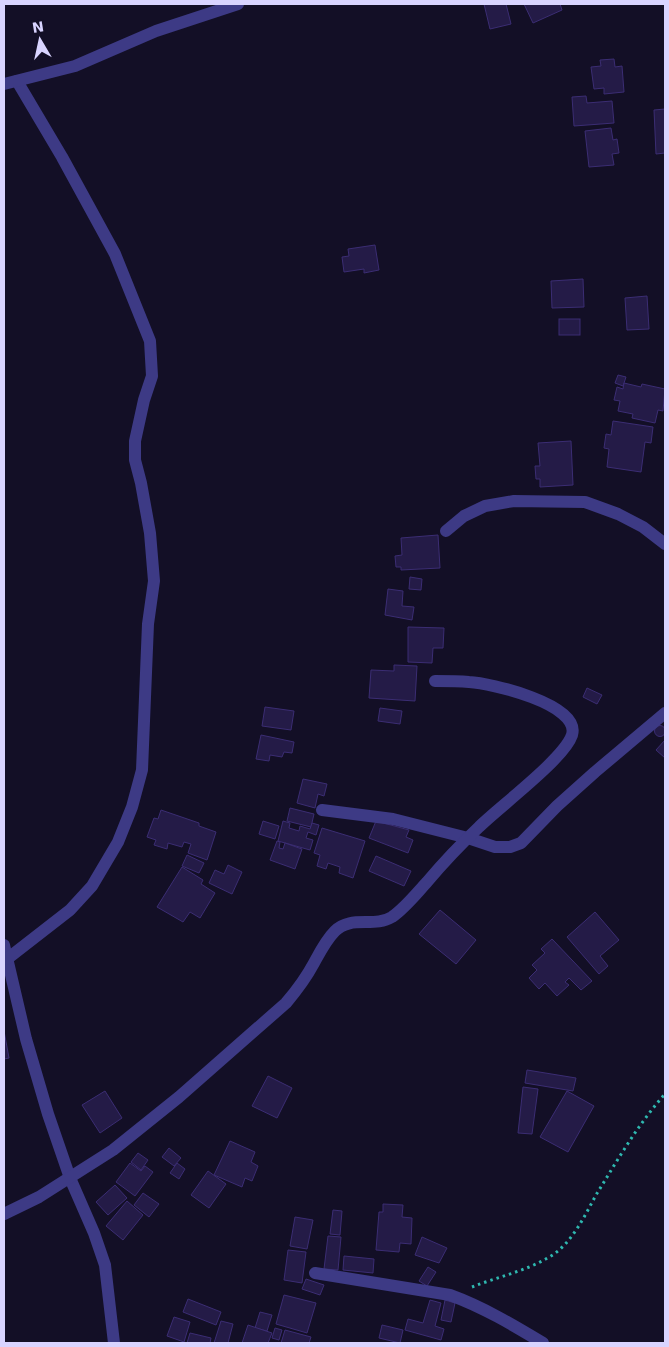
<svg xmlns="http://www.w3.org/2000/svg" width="669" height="1347" font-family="'DejaVu Sans',sans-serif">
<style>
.building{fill:#241b47;stroke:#3b2d73}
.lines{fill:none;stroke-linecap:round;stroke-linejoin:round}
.path{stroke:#2fb8b0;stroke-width:3;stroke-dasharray:2.5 4;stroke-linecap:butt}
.minor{stroke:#3d3a85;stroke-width:12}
.tertiary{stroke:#3d3a85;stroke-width:12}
</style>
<rect width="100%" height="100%" fill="#130f26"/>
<!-- building -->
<g class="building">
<path d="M484 4H506L511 24 490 29Z"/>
<path d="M524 4H560L562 10 533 23Z"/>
<path d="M614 59 615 67 622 66 624 92 604 94V88L594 89 591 67 601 66 600 60Z"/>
<path d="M586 96 587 103 612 101 614 123 574 126 572 97Z"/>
<path d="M665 109V153L656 154 654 110Z"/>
<path d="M611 128 613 140 617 139 619 153 612 154 614 165 589 167 585 131Z"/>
<path d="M375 245 379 270 364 273V269L344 272 342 257 349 256 348 249Z"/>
<path d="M583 279 584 307 552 308 551 281Z"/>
<path d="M647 296 649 329 627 330 625 298Z"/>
<rect x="559" y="319" width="21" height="16"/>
<path d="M618 375 626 377 623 386 615 383Z"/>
<path d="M624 383 641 387 642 384 665 389 663 411 658 410 655 423 632 418 633 414 618 411 620 401 614 400 617 387 623 389Z"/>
<path d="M613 421 653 427 651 443 645 442 641 472 607 467 609 449 604 448 606 434 611 435Z"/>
<path d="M571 441 573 485 540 487V479H536L535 466H540L538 443Z"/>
<path d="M438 535 440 568 401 570V567H396L395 556 402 555 401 538Z"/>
<path d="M410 577 422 579 421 590 409 589Z"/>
<path d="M388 589 403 591 402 606 414 607 412 620 385 615Z"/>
<path d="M408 627 444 628 443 648H433L432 663 408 662Z"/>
<path d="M394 665 417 666 415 701 369 698 371 670 394 671Z"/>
<path d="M587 688 602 695 597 704 583 697Z"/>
<path d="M265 707 294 711 291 730 262 726Z"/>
<path d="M380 708 402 711 400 724 378 721Z"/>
<circle cx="660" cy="731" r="5.5"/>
<path d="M261 735 294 742 292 753 284 752 282 757 270 755 269 761 256 759Z"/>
<path d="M665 740V758L656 750Z"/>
<path d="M303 779 327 784 324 796 318 794 315 808 297 803Z"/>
<path d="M290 808 314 814 311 827 287 821Z"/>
<path d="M161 810 199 823V826L216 832 207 860 188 853 191 844 184 842 182 847 168 843 167 849 154 845 156 840 147 837 154 818 158 819Z"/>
<path d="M263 821 279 826 275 839 259 834Z"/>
<path d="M283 821 290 823 289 828 299 831 300 826 310 829 312 823 319 825 316 835 308 832 306 838 313 840 310 850 278 841Z"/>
<path d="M376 821 409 830 406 837 413 840 408 853 369 838Z"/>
<path d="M322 828 365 841 353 878 339 873 340 867 328 863 326 869 317 866 320 855 314 853Z"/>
<path d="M277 841 280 842 279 848 283 849 285 843 302 849 295 869 270 860Z"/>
<path d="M187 855 204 863 199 873 182 866Z"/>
<path d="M376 856 411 871 404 886 369 871Z"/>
<path d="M228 865 242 872 232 894 209 883 215 870 224 874Z"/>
<path d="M182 867 203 880 201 884 215 893 200 918 190 912 183 922 157 907Z"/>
<path d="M440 910 476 940 456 964 419 934Z"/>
<path d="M595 912 619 940 600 956 608 966 599 974 567 937Z"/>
<path d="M552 939 592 981 581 990 569 978 565 982 569 985 557 996 545 983 539 989 529 978 537 970 532 965 545 953 541 949Z"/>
<path d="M4 1031 9 1058 4 1059Z"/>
<path d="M527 1070 576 1078 573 1091 525 1083Z"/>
<path d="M268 1076 292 1088 277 1118 252 1106Z"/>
<path d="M523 1087 538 1089 532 1134 518 1133Z"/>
<path d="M105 1091 122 1118 100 1133 82 1105Z"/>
<path d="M567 1091 594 1106 568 1152 540 1137Z"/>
<path d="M230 1141 255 1152 251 1162 258 1166 252 1181 245 1178 242 1187 214 1175Z"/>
<path d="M169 1148 181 1158 174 1166 162 1157Z"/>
<path d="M138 1153 148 1160 141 1170 131 1162Z"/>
<path d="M130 1163 141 1171 145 1166 153 1172 135 1196 116 1182Z"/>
<path d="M177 1163 185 1169 179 1179 170 1173Z"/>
<path d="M208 1171 226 1184 209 1208 191 1195Z"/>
<path d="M115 1185 127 1198 108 1215 96 1202Z"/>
<path d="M143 1193 159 1204 149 1217 134 1205Z"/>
<path d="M127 1201 143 1215 123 1240 106 1226Z"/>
<path d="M383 1204 403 1205 402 1217 412 1218 411 1244 400 1243 399 1252 376 1250 379 1212H383Z"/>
<path d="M333 1210 342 1211 340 1235 330 1234Z"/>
<path d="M295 1217 313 1220 307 1249 290 1246Z"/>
<path d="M328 1236 341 1237 338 1270 324 1269Z"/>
<path d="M422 1237 447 1248 439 1263 415 1255Z"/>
<path d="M288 1250 306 1252 302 1283 284 1280Z"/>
<path d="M344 1256 374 1259 373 1273 343 1270Z"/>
<path d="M428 1267 436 1272 427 1286 419 1281Z"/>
<path d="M306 1279 324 1285 320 1295 302 1289Z"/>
<path d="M284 1295 316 1303 307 1333 276 1324Z"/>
<path d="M188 1299 221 1312 216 1325 183 1312Z"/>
<path d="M430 1300 441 1303 435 1326 444 1329 441 1340 405 1330 408 1319 423 1323Z"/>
<path d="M445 1300 455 1303 451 1322 441 1320Z"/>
<path d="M260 1312 272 1315 267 1331 255 1328Z"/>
<path d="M174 1317 190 1322 184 1342 167 1336Z"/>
<path d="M221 1321 233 1324 228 1343H214Z"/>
<path d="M248 1325 272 1333 268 1343H242Z"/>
<path d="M382 1325 403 1330 400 1343 379 1338Z"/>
<path d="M275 1328 282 1330 279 1340 272 1338Z"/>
<path d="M285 1330 311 1337 309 1343H281Z"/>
<path d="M190 1333 211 1338 210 1343H187Z"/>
</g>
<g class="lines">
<!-- path -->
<path class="path" d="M472 1287C497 1277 527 1271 551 1256 572 1243 584 1217 596 1195 617 1161 638 1124 665 1094"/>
<!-- minor -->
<g class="minor">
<path d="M446 531 464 516 485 506 514 501 585 502 618 514 643 527 665 544"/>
<path d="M322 810 393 819 468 838 495 847H510L521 843 557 806 595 772 665 713"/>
<path d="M4 945 26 1039 48 1114 70 1178 94 1233 105 1265 114 1343"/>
<path d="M7 959 70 910 92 886 118 842 132 807 142 770 148 624 154 581 150 533 141 483 135 460V441L144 400 152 376 150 341 115 254 62 157 17 81"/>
<path d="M4 1214 39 1197 113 1150 179 1097 286 1003C297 990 306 978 314 963 320 952 326 940 335 931 351 915 374 928 392 917 405 908 416 894 427 882 443 863 460 845 479 827 499 807 564 759 572 735 581 704 490 683 469 682 458 681 446 681 435 681"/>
<path d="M315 1273 450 1295C483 1307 513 1325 543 1343"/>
</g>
<!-- tertiary -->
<path class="tertiary" d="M4 84 75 66 156 31 238 4"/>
</g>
<!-- border -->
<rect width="669" height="1347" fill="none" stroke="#d9d4ff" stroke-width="10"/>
<!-- north arrow -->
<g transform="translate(40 40) rotate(351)" stroke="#130f26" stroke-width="4" paint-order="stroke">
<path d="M0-4L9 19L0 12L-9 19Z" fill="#d9d4ff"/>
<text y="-8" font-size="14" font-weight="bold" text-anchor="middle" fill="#d9d4ff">N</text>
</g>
</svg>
